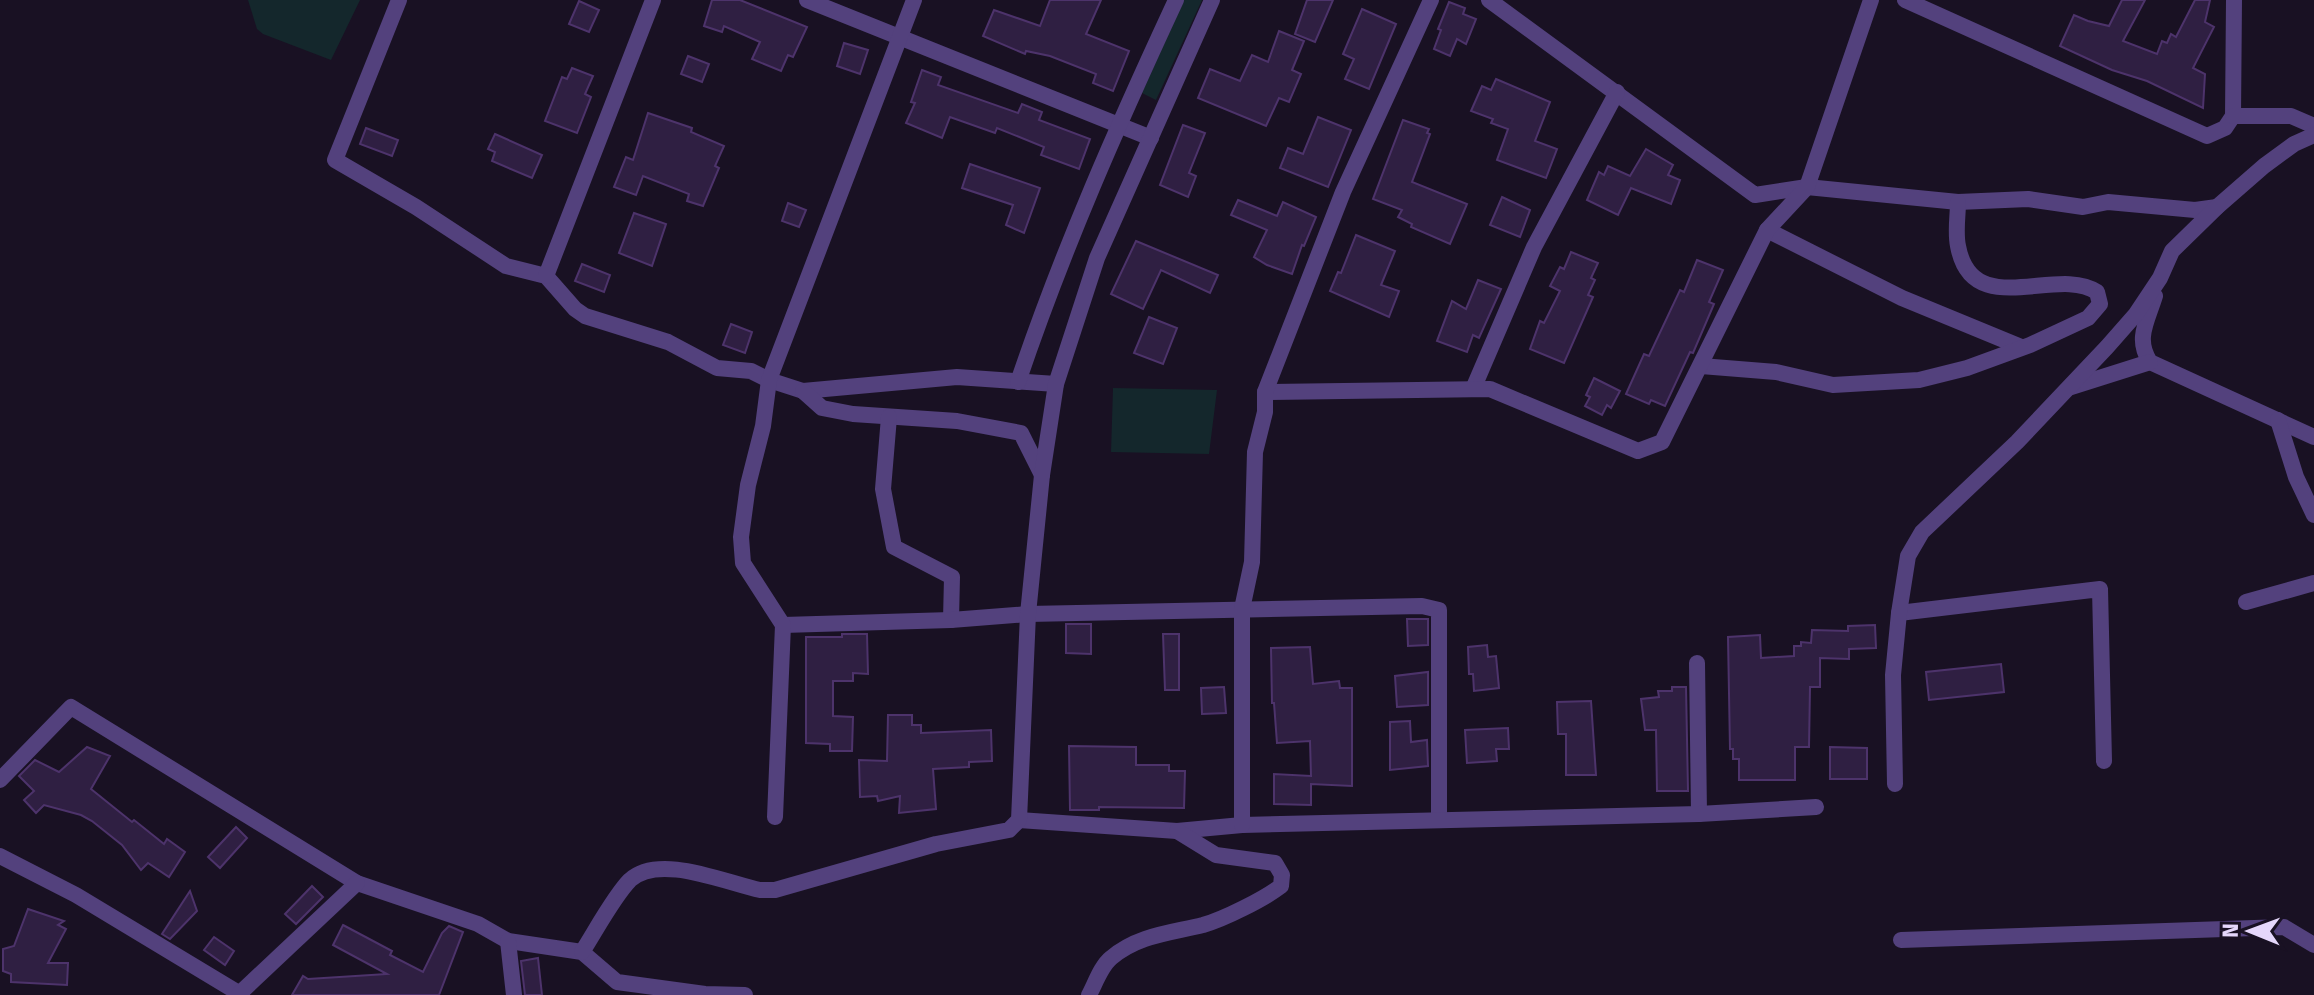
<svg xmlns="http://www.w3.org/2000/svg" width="2314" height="995" font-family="'Fira Sans',sans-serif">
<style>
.green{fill:#14272c}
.building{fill:#2f1f42;stroke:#4d336b;stroke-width:2}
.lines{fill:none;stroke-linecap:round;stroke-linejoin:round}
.minor{stroke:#53417d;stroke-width:16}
</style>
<rect width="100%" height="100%" fill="#191123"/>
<!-- green -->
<g class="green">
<path d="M248 0H360L331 60 263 34 257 29Z"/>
<path d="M1184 0H1202L1156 100 1142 93Z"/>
<path d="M1113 388 1217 390 1209 454 1111 452Z"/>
</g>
<!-- building -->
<g class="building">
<path d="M712 0H740L807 27 793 57 788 55 781 71 752 59 760 42 724 26 722 32 704 26Z"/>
<path d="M1050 0H1101L1086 34 1129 51 1113 91 1093 83 1096 74 1050 56 1026 51 1025 54 983 36 994 10 1040 26Z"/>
<path d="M1307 0H1333L1315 42 1295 34Z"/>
<path d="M2122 0H2145L2123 41 2157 54 2162 41 2167 43 2171 34 2176 37 2195 0H2210L2205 22 2214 27 2193 68 2205 74 2203 108 2147 81 2112 70 2060 46 2074 15 2088 21 2109 26Z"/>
<path d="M579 1 599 10 589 32 569 24Z"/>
<path d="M1449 2 1465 8 1463 14 1476 19 1466 44 1457 39 1450 56 1434 49 1441 30 1438 29Z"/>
<path d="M1362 9 1396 24 1369 89 1345 79 1354 59 1343 54Z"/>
<path d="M1279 31 1304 41 1292 70 1301 74 1289 102 1279 98 1266 126 1198 98 1210 69 1240 81 1252 55 1268 62Z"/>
<path d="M844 43 868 50 860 74 837 66Z"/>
<path d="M688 56 709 64 702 82 681 74Z"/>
<path d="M572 68 593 76 585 94 591 97 577 133 545 121 562 77 567 79Z"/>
<path d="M922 70 941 77 938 85 1018 113 1022 104 1042 112 1039 120 1090 139 1079 169 1041 155 1044 147 997 128 995 133 950 117 942 138 906 123 915 103 911 102Z"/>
<path d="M1496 79 1550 102 1535 141 1557 149 1546 178 1497 160 1508 129 1491 123 1493 119 1471 111 1482 86 1491 90Z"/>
<path d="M648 113 692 128 691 132 724 146 715 166 719 168 703 206 687 201 689 194 643 176 636 195 614 187 626 157 633 160Z"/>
<path d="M1318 117 1351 130 1328 187 1280 168 1288 148 1303 154Z"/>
<path d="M1403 120 1429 129 1427 133 1430 134 1412 182 1467 204 1450 244 1411 227 1412 224 1398 217 1402 210 1373 199Z"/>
<path d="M1183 125 1205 133 1189 173 1196 176 1188 197 1160 185Z"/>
<path d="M366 128 398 140 392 156 360 144Z"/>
<path d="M495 134 542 155 532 178 492 161 495 152 488 149Z"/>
<path d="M1646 149 1673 165 1668 175 1680 180 1671 204 1631 188 1618 215 1587 200 1599 172 1604 175 1608 166 1630 176Z"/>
<path d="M970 164 1040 188 1024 233 1006 225 1013 205 962 188Z"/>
<path d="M1502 197 1530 210 1520 237 1490 225Z"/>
<path d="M1238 200 1277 216 1283 202 1316 217 1304 246 1302 245 1292 274 1267 265 1254 257 1267 230 1231 215Z"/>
<path d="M788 203 806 210 799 227 782 221Z"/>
<path d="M634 213 666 224 652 266 619 253Z"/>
<path d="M1356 235 1395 251 1381 285 1399 291 1389 317 1330 291 1338 272 1341 273Z"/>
<path d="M1136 241 1218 275 1210 293 1161 270 1143 309 1111 294Z"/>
<path d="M1571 252 1598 263 1591 278 1595 280 1588 295 1593 297 1564 363 1530 349 1540 321 1544 323 1560 291 1550 286 1560 267 1564 269Z"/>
<path d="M1697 260 1723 270 1709 302 1714 304 1693 353 1690 352 1665 406 1651 400 1649 404 1626 394 1644 354 1649 356 1680 290 1684 292Z"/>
<path d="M582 264 610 275 604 292 575 281Z"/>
<path d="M1478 280 1501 289 1479 338 1473 335 1467 352 1437 341 1452 301 1466 309Z"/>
<path d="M1149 317 1177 328 1163 364 1134 353Z"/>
<path d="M731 324 752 332 745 353 723 345Z"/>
<path d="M1594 378 1620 391 1611 408 1607 405 1602 415 1585 406 1590 397 1586 395Z"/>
<path d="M1407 619H1428V645L1408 646Z"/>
<path d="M1066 624H1091V654L1066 653Z"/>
<path d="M1875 625 1876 648 1849 649V659L1820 658V687H1810L1809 747H1795V780H1739V759H1733V749H1730L1728 637 1760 635 1761 658 1794 656V646H1801V642L1811 643 1812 630 1848 631V626Z"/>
<path d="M842 634H867L868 674 853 673V681H833V716L853 717 852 751H830V744L806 743V637H842Z"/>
<path d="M1163 634H1179V690H1165Z"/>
<path d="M1487 645 1488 657 1496 656 1499 688 1474 691 1473 674H1469L1468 647Z"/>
<path d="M1310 647 1313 684 1339 681 1340 688H1352V786L1311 784V805L1274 804V774L1311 776 1310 741 1277 743 1274 703H1272L1271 648Z"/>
<path d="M2001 664 2004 692 1929 700 1926 672Z"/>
<path d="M1428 672V705L1397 707 1395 676Z"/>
<path d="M1224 687 1226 713 1202 714 1201 688Z"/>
<path d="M1672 687H1686L1688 791H1657L1656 730H1645L1641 699 1659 697 1658 691H1672Z"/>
<path d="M1591 701 1596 775H1566V734H1558L1557 702Z"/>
<path d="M888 715H912V725H921V733L991 730 992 761 969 762V767L933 769 936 809 899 813 900 796 878 801 877 796 860 797 859 760 887 761Z"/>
<path d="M1410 721 1411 742 1427 740 1428 766 1390 770V722Z"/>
<path d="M1508 728 1509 749H1496L1497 761 1467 763 1465 730Z"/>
<path d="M1069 746 1136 747V765H1169V771H1185L1184 808 1099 807V810H1070Z"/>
<path d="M87 747 110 756 91 789 132 822 134 820 164 844 167 839 185 852 169 877 148 863 141 870 122 845 92 821 81 815 44 805 36 813 24 800 34 791 19 776 35 760 59 772Z"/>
<path d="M1830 747 1867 748V779H1830Z"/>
<path d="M236 827 247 838 220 868 208 857Z"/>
<path d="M312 886 323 897 296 924 285 914Z"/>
<path d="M190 891 197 911 170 939 162 934Z"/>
<path d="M28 909 64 921 58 925 66 929 48 963H68L67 985 11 982V974L3 971V949L14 946Z"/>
<path d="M343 925 392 951 390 955 423 972 442 933 449 926 463 932 439 995H292L303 976 308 979 387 974 333 945Z"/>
<path d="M214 937 234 951 225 965 204 950Z"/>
<path d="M538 958 542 995H525L521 961Z"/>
</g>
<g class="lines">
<!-- minor -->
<g class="minor">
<path d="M399 0 335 160 416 207 506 266 546 276 575 309 585 316 668 342 717 368 751 371 769 380 803 391 957 377 1056 384"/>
<path d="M807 0 1151 138"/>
<path d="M1489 0 1755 195 1807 187 1958 202 2028 199 2083 207 2108 202 2195 210 2217 207"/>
<path d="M1905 0 2207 136 2225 128 2233 116 2234 0"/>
<path d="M2233 116H2291L2314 126"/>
<path d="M1767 230 1902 298 2021 347"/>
<path d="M546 276 653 0"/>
<path d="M2155 296C2147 322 2135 339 2150 362L2314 437"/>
<path d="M1701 366 1776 372 1833 385 1919 380 1967 368 2030 345 2088 318 2100 304 2097 292C2057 265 1972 322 1958 246 1955 232 1958 216 1958 202"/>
<path d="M1018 382C1063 249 1117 127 1176 0"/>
<path d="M2071 387 2150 362"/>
<path d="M1473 389 1534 247 1617 92"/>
<path d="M803 391 822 408 853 414 957 421 1021 433 1042 475"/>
<path d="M1265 392 1490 389 1638 451 1662 442 1767 230 1807 187 1871 0"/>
<path d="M889 417 883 489 894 547 952 577 951 620"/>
<path d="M2278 420 2296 477 2314 515"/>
<path d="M2246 602 2314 583"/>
<path d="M1899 613 2100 589 2104 761"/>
<path d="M783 625 951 620 1028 614 1422 606 1439 610V819"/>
<path d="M1697 663 1699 814"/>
<path d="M0 780 71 707 357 883 478 924 508 941 582 952 617 982 705 994 745 995"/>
<path d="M1895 784 1893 675 1899 613 1908 556 1922 532 2017 442 2107 347 2136 314 2160 278 2172 251 2217 207 2264 166 2294 144 2314 135"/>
<path d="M775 817 783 625 743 563 741 537 748 485 763 426 769 380 914 0"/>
<path d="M1019 820 1177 831 1242 825 1699 814 1816 807"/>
<path d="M1242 825V609L1252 562 1255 452 1265 412V392L1343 192 1431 0"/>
<path d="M0 856 76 895 242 995"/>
<path d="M1901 940 2284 927 2314 945"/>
<path d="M508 941 514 995"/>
<path d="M582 952C595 932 614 896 630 880 659 853 726 883 760 890H775L936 844 1009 830 1019 820 1028 614 1042 475 1056 384 1097 258 1212 0"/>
<path d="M239 994 357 883"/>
<path d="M1089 995C1095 984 1101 966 1111 958 1138 935 1171 933 1203 925 1224 919 1264 899 1281 886L1282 875 1275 863 1216 855 1177 831"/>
</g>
</g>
<!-- north arrow -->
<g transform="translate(2250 931) rotate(271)" stroke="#191123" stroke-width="6" paint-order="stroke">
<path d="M0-6L14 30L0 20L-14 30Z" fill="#e5d7fb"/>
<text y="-12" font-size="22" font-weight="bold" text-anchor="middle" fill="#e5d7fb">N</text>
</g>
</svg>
